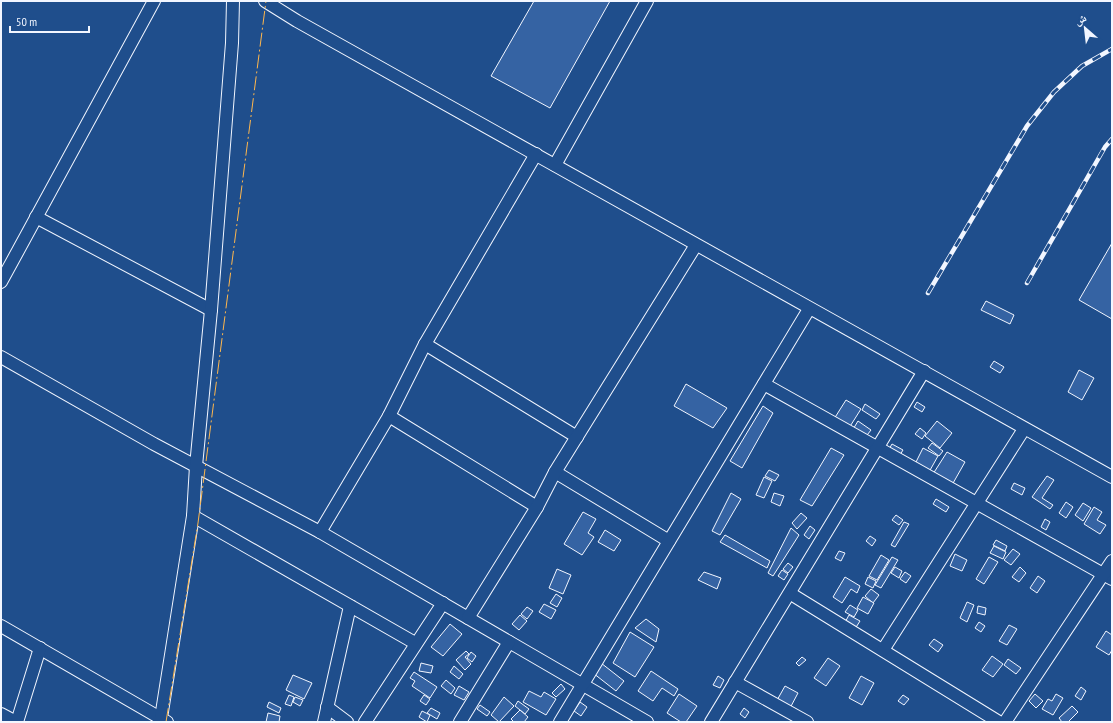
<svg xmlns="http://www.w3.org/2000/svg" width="1113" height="723" font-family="'PT Sans Narrow','Noto Naskh Arabic',sans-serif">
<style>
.building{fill:#3563a3;stroke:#f2f6ff}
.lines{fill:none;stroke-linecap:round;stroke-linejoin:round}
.minor-casing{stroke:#f2f6ff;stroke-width:14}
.minor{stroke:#1f4e8c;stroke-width:12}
.rail-casing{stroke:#f2f6ff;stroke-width:4.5}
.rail{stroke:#1f4e8c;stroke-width:3;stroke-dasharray:9;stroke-linecap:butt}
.power{stroke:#ffb74d;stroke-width:1;stroke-dasharray:14 3 2 3;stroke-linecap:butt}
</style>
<rect width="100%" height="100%" fill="#1f4e8c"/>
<!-- building -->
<g class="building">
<path d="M534 1H610L550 108 491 76Z"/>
<path d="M1112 243V319L1079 300Z"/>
<path d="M986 301 1014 315 1010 324 981 310Z"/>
<path d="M994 361 1004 367 1000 373 990 367Z"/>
<path d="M1079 370 1094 378 1082 400 1068 392Z"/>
<path d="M686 384 727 408 713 428 674 406Z"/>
<path d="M846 400 861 409 849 428 834 419Z"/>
<path d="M917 402 925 407 922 412 914 407Z"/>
<path d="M865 404 880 414 876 419 862 410Z"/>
<path d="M763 406 773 413 742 468 730 461Z"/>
<path d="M858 421 871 430 864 439 852 431Z"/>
<path d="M937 421 952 433 940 448 925 436Z"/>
<path d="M920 428 926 433 922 439 915 434Z"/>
<path d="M932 443 943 451 939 456 928 448Z"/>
<path d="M892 444 903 450 898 458 888 451Z"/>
<path d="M831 448 844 455 812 506 800 500Z"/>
<path d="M923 448 938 456 929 472 915 464Z"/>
<path d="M947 452 965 462 952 485 933 474Z"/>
<path d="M769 470 779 475 775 481 765 476Z"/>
<path d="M1047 476 1054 480 1042 498 1053 505 1050 509 1032 497Z"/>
<path d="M764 477 772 481 764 498 756 495Z"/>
<path d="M1014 483 1025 488 1022 495 1011 489Z"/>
<path d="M731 493 741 499 720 535 712 531Z"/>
<path d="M774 493 784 496 780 506 771 502Z"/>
<path d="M936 499 949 507 946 512 933 504Z"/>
<path d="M1066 502 1073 507 1066 518 1059 513Z"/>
<path d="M1083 503 1091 508 1083 521 1075 515Z"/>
<path d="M1094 507 1102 512 1097 520 1106 525 1100 534 1084 524Z"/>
<path d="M583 512 596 519 588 533 594 537 582 555 564 544Z"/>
<path d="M801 513 807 518 797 529 792 523Z"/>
<path d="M896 515 903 520 899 525 892 520Z"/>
<path d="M1045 519 1050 522 1046 530 1041 527Z"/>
<path d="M904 522 909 524 895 547 891 545Z"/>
<path d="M810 526 815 530 809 539 804 535Z"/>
<path d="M791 528 799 535 773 576 768 573Z"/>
<path d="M605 530 621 540 614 551 598 542Z"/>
<path d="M725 535 770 561 767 568 720 542Z"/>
<path d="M870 536 876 540 872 546 866 541Z"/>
<path d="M996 540 1007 546 1005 551 993 545Z"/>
<path d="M994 546 1006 552 1003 559 990 553Z"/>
<path d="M1013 549 1020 554 1011 565 1004 560Z"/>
<path d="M839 551 845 553 841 561 835 558Z"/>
<path d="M955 554 967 560 962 571 950 566Z"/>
<path d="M881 555 889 560 877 580 869 576Z"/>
<path d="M892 557 898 560 881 588 875 585Z"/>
<path d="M989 557 998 562 984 584 976 579Z"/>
<path d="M788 563 793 567 788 573 783 569Z"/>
<path d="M895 567 902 571 899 578 891 573Z"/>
<path d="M1020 567 1026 573 1019 582 1012 577Z"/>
<path d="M557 569 571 575 563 594 549 588Z"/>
<path d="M782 570 788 574 784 580 778 576Z"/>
<path d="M704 572 721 578 717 589 698 580Z"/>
<path d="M905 572 911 576 906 583 900 579Z"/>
<path d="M1038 576 1045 581 1037 593 1030 588Z"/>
<path d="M845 577 860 586 857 593 851 589 842 603 833 597Z"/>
<path d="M868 577 876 581 873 588 865 584Z"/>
<path d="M871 589 879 595 873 603 865 596Z"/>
<path d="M556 594 562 598 557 607 550 603Z"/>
<path d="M863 597 874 603 868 614 857 608Z"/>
<path d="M967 602 974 605 967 622 960 618Z"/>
<path d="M544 604 556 610 551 619 539 612Z"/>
<path d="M850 605 858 610 854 617 845 612Z"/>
<path d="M978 606 986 608 985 615 977 613Z"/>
<path d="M527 607 533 611 527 619 521 614Z"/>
<path d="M520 615 527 621 519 630 512 624Z"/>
<path d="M849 615 860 621 853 632 843 626Z"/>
<path d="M646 619 659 629 656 642 635 628Z"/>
<path d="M979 622 985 626 981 632 975 628Z"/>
<path d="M450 624 462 634 443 656 431 647Z"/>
<path d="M1009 625 1017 629 1007 645 999 641Z"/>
<path d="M1106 631 1112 635V650L1109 655 1096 647Z"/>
<path d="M630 632 654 647 635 677 613 663Z"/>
<path d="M934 639 943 645 938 652 929 645Z"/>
<path d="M466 651 469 654 465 657 471 664 465 670 456 660Z"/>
<path d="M471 652 476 656 472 662 467 658Z"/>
<path d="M992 656 1003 664 993 677 982 670Z"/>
<path d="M802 657 806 660 799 666 796 663Z"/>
<path d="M828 658 840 666 826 686 814 678Z"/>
<path d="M1008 659 1021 668 1016 674 1004 665Z"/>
<path d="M421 663 433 666 431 673 419 671Z"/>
<path d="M601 663 624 681 616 691 593 673Z"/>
<path d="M454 666 463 674 459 679 450 672Z"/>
<path d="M651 671 678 689 674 696 662 688 653 701 638 691Z"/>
<path d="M414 672 437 687 430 698 412 686 415 681 410 678Z"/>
<path d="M293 675 312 683 304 699 286 690Z"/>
<path d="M718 676 724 680 720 688 713 685Z"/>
<path d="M861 676 874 683 862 705 849 698Z"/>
<path d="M446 680 455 688 451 694 441 686Z"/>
<path d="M561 684 565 689 556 697 552 693Z"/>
<path d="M459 686 469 692 464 700 454 695Z"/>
<path d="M785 686 798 693 789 710 776 702Z"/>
<path d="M1081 687 1086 691 1081 700 1075 696Z"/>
<path d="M529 691 541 697 544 692 556 699 546 715 523 702Z"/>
<path d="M679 694 697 706 686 722H681L667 713Z"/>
<path d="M1035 694 1043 701 1036 708 1029 701Z"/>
<path d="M1056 694 1063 698 1053 715 1042 709 1048 699 1052 701Z"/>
<path d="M289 695 294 697 291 706 285 704Z"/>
<path d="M424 695 430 699 426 705 420 701Z"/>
<path d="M903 695 909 699 904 705 898 701Z"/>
<path d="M295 697 303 700 300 706 293 702Z"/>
<path d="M504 697 514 706 499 722 491 715Z"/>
<path d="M518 701 529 709 525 714 515 706Z"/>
<path d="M269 702 281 708 279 713 267 707Z"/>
<path d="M580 702 587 707 581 716 574 711Z"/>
<path d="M480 705 490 712 487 716 477 709Z"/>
<path d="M1072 706 1078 712 1068 722H1062L1059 718Z"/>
<path d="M431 708 440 713 437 719 427 713Z"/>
<path d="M744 708 749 712 745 718 740 714Z"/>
<path d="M520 710 528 717 524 722H514L511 719Z"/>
<path d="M422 711 430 715 427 722 419 717Z"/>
<path d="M268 713 280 716 279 722H266Z"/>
</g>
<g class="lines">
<!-- minor casing -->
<g class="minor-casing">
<g id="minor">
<path d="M265 1 297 21 1112 477"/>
<path d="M555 165 647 1"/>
<path d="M36 217 211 310"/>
<path d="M1 282 154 1"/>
<path d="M425 344 577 437"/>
<path d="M1 357 154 444 320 532 647 722"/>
<path d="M764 384 1112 579"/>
<path d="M389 416 537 507"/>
<path d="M555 472 669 541"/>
<path d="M193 516 415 643"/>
<path d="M320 532 389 416 425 344 536 154"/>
<path d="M791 594 999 722"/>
<path d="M468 618 537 507 555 472 696 245"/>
<path d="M1 626 167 722"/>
<path d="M883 650 1024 429"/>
<path d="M735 682 807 722"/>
<path d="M327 707 347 722"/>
<path d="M1 714 16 722"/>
<path d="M161 718 193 516 196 466 211 310 232 43 233 1"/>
<path d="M17 722 40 648"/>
<path d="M324 722 350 606"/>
<path d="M365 722 443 603"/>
<path d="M460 722 509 642"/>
<path d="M560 722 809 309"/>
<path d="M711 722 924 371"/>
<path d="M1005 722 1112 561"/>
</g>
</g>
<!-- minor -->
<use href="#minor" class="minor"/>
<!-- rail casing -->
<g class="rail-casing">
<g id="rail">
<path d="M1027 283 1105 147 1112 139"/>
<path d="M928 293 1027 126 1054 92 1082 66 1112 49"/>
</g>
</g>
<!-- rail -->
<use href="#rail" class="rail"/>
<!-- power -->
<path class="power" d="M166 722 198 523 266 1"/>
</g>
<!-- border -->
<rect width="1113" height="723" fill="none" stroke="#f2f6ff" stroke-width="4"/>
<!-- north arrow -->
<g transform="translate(1085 28) rotate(332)" stroke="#1f4e8c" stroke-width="3" paint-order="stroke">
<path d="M0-3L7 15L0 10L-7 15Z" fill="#f2f6ff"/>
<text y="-6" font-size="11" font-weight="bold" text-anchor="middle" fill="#f2f6ff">ش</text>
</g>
<!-- scale -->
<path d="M10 26v6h79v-6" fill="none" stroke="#f2f6ff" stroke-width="2"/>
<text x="16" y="26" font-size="12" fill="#f2f6ff" stroke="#1f4e8c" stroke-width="3" paint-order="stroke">50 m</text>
</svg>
